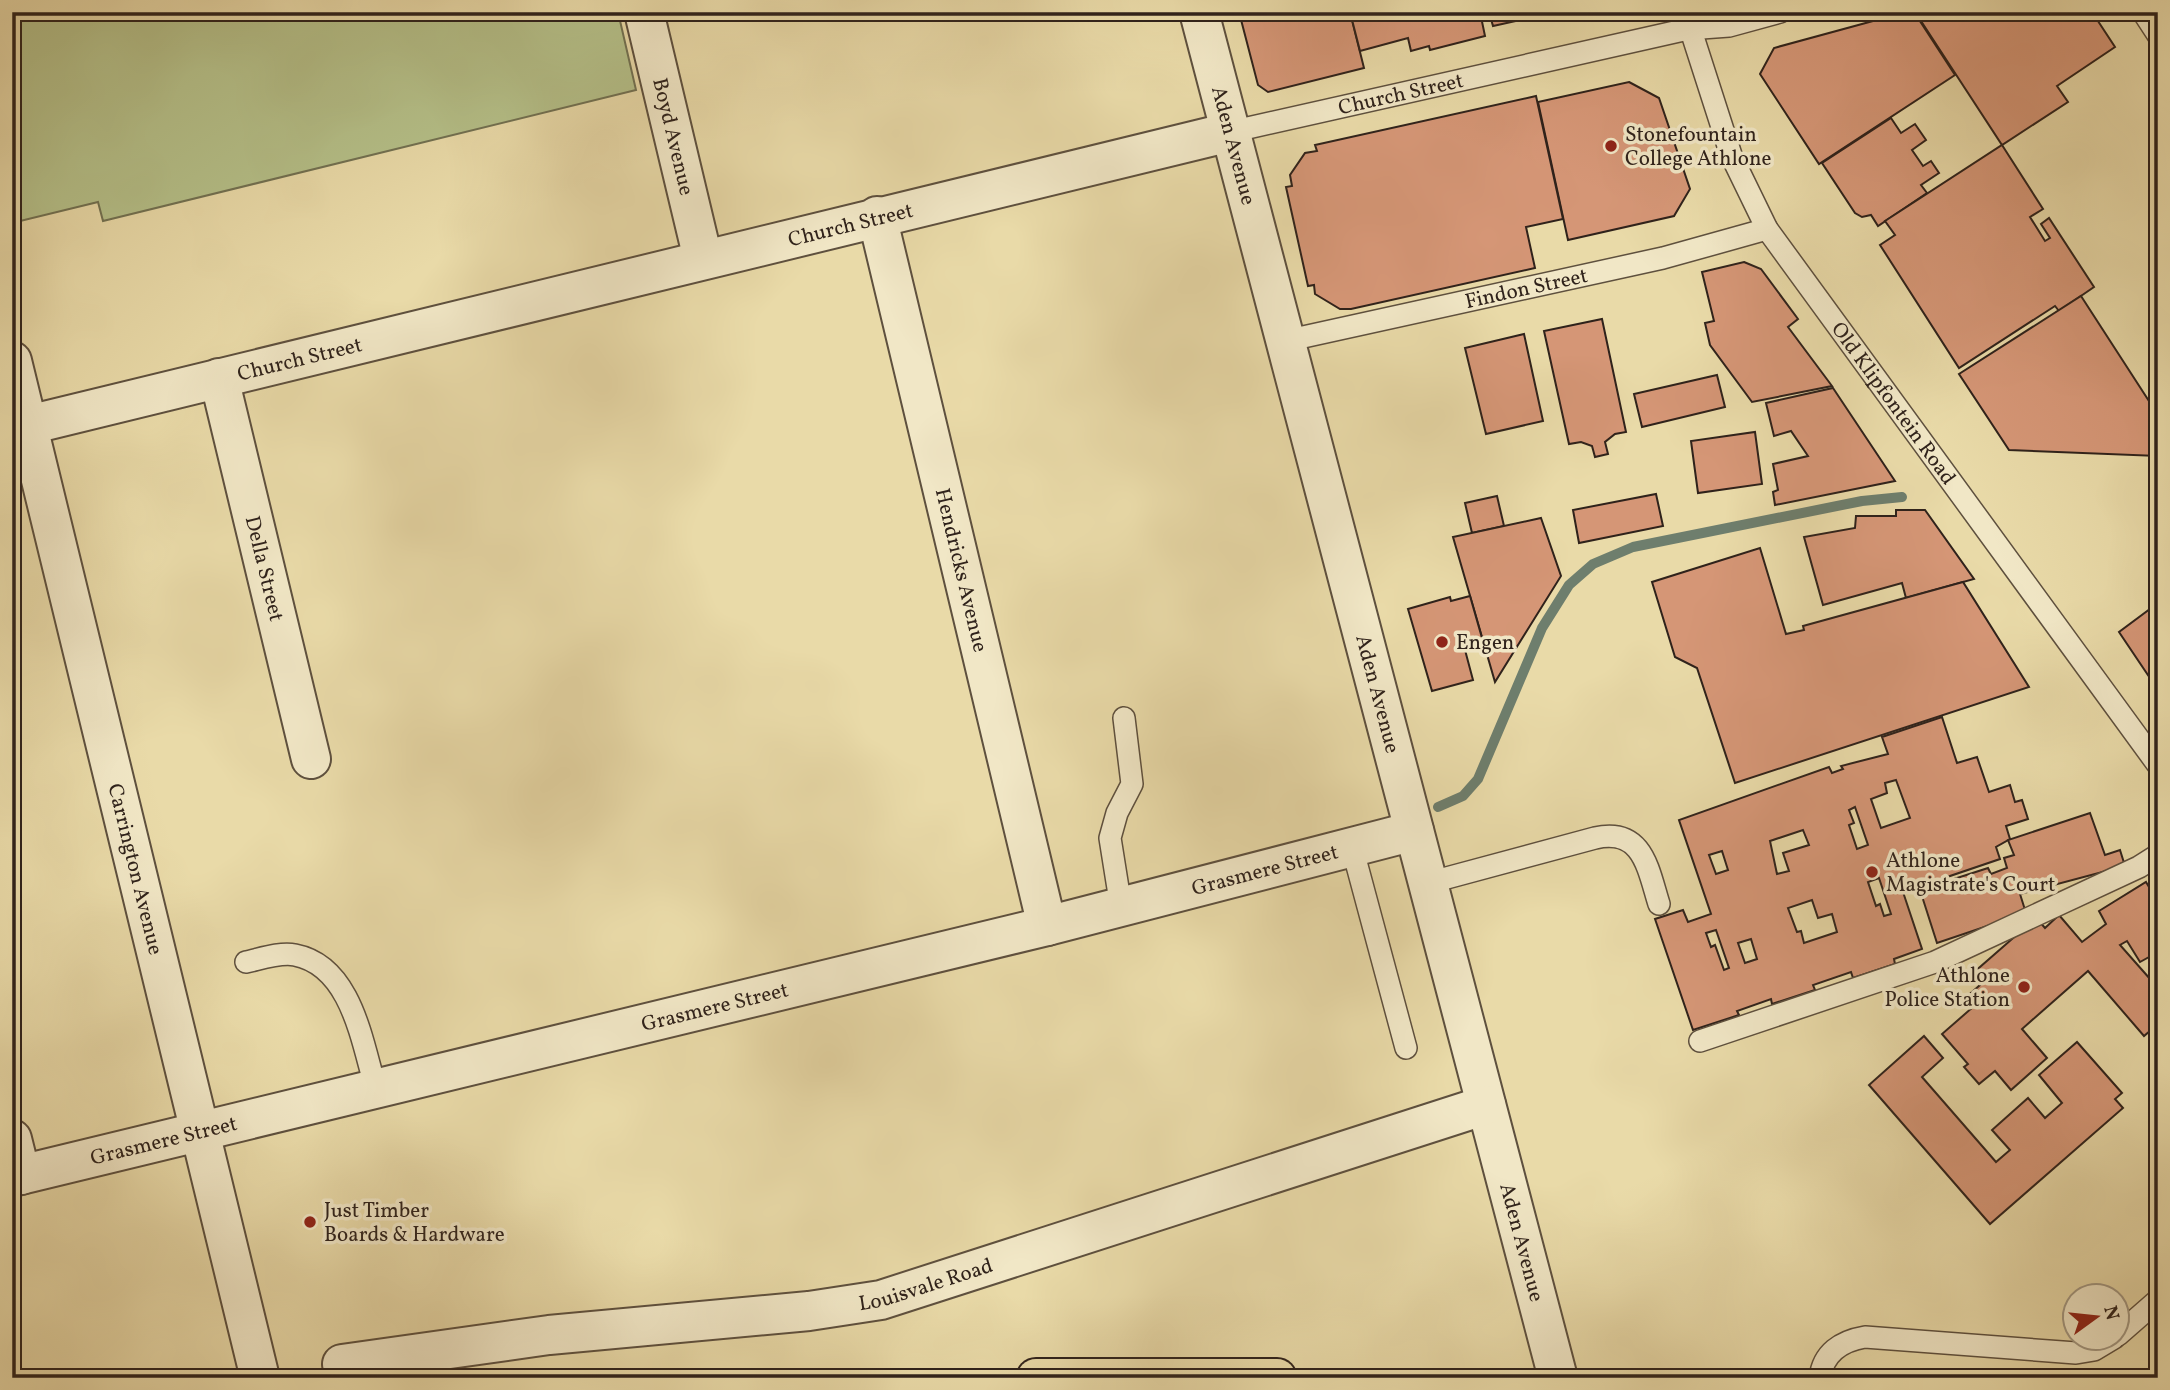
<svg xmlns="http://www.w3.org/2000/svg" width="2170" height="1390" font-family="Vollkorn,serif">
<style>
.green{fill:#b5c089;stroke:#727152;stroke-width:2}
.lines{fill:none;stroke-linecap:round;stroke-linejoin:round}
.stream{stroke:#6e7e6d;stroke-width:10}
.building{fill:#d59676;stroke:#2f221b;stroke-width:2;fill-rule:evenodd}
.service-casing{stroke:#5e503e;stroke-width:24}
.minor-casing{stroke:#5e503e;stroke-width:42}
.primary-casing{stroke:#2f221b;stroke-width:42}
.service{stroke:#f1e7c6;stroke-width:21}
.minor{stroke:#f1e7c6;stroke-width:38}
.primary{stroke:#e9daa8;stroke-width:38}
.poi-dot{fill:#8f2418;stroke:#f1e7c6;stroke-width:2.5}
.labels{text-anchor:middle;stroke-width:7;stroke-linejoin:round;paint-order:stroke}
.street-label{font-size:21px;fill:#2f221b;stroke:#f1e7c6}
.poi-label{font-size:21px;fill:#2f221b;stroke:#f1e7c6;text-anchor:start}
</style>
<rect width="100%" height="100%" fill="#e9daa8"/>
<filter id="stains"><feTurbulence type="fractalNoise" baseFrequency=".00286" numOctaves="4"/><feColorMatrix values="0 0 0 0 .2 0 0 0 0 .09 0 0 0 0 .02 0 0 0 .5 -.17"/></filter>
<radialGradient id="worn" r=".72"><stop offset=".6" stop-color="#630" stop-opacity="0"/><stop offset="1" stop-color="#630" stop-opacity=".3"/></radialGradient>
<!-- green -->
<path class="green" d="M12 12H618L636 90 103 221 98 202 12 223Z"/>
<g class="lines">
<!-- stream -->
<path class="stream" d="M1438 807 1463 796 1478 779 1542 628 1569 585 1593 564 1633 547 1862 501 1902 497"/>
</g>
<!-- building -->
<g class="building">
<path d="M1239 12H1350L1364 68 1268 92 1258 85Z"/>
<path d="M1350 12H1480L1485 36 1430 50 1429 46 1411 51 1408 38 1360 51Z"/>
<path d="M1489 12H1557L1493 26Z"/>
<path d="M1906 12H1914L1955 75 1819 164 1760 74 1774 48Z"/>
<path d="M1957 12H2092L2115 47 2057 86 2068 102 2002 145 1921 21Z"/>
<path d="M1629 82 1659 98 1690 189 1674 216 1568 240 1538 102Z"/>
<path d="M1536 96 1563 219 1526 227 1535 268 1351 309H1340L1315 294 1314 285 1308 286 1286 187 1292 186 1290 175 1305 153 1317 151 1315 145Z"/>
<path d="M1891 118 1901 133 1915 124 1926 140 1912 150 1923 166 1931 161 1939 173 1921 185 1927 193 1878 226 1871 215 1862 217 1855 213 1822 163Z"/>
<path d="M2002 145 2043 209 2030 217 2045 241 2050 238 2041 224 2049 218 2094 287 2059 311 2055 306 1959 368 1880 245 1895 235 1885 221Z"/>
<path d="M1744 262 1761 269 1798 319 1788 327 1832 386 1752 402 1710 345 1705 323 1714 321 1702 272Z"/>
<path d="M2081 296 2158 415V456L2009 450 1959 374Z"/>
<path d="M1602 319 1626 432 1615 434 1605 442 1608 454 1595 457 1592 446 1581 442 1569 444 1544 331Z"/>
<path d="M1524 334 1543 421 1486 434 1465 348Z"/>
<path d="M1717 375 1725 407 1642 427 1634 394Z"/>
<path d="M1833 388 1895 481 1775 505 1773 492 1778 490 1773 464 1808 456 1791 431 1774 436 1766 403Z"/>
<path d="M1755 432 1762 484 1698 493 1691 441Z"/>
<path d="M1656 494 1663 526 1579 543 1573 510Z"/>
<path d="M1497 496 1504 526 1472 533 1465 503Z"/>
<path d="M1896 510H1925L1974 579 1906 598 1902 583 1823 605 1804 537 1855 528 1856 516H1896Z"/>
<path d="M1541 518 1561 576 1495 682 1453 537Z"/>
<path d="M1760 548 1786 634 1804 630 1803 626 1963 582 2029 687 1735 783 1697 668 1675 657 1652 582Z"/>
<path d="M1470 596 1484 645 1465 650 1473 680 1432 691 1408 609 1450 597 1451 601Z"/>
<path d="M2158 603V690L2119 632Z"/>
<path d="M1942 717 1957 763 1977 757 1989 792 2010 785 2015 802 2022 800 2028 819 2006 826 2010 839 1996 847 2000 859 1903 892 1922 949 1894 959 1895 964 1853 978 1851 972 1813 985 1815 990 1772 1004 1771 999 1737 1011 1739 1015 1693 1030 1655 919 1683 910 1688 922 1711 914 1679 820 1829 767 1832 773 1843 769 1841 766 1888 754 1882 737ZM1896 780 1910 818 1881 828 1871 799 1887 793 1885 783ZM1855 807 1868 845 1857 849 1849 825 1854 823 1849 810ZM1803 830 1809 845 1783 853 1789 871 1777 874 1770 841ZM1722 851 1728 870 1716 874 1709 855ZM1879 878 1891 914 1884 916 1880 904 1876 906 1868 882ZM1812 900 1818 918 1832 914 1837 932 1804 943 1801 931 1797 932 1788 908ZM1716 930 1729 968 1724 970 1715 945 1711 947 1706 933ZM1751 939 1757 959 1745 963 1738 943Z"/>
<path d="M2090 813 2105 855 2120 850 2125 866 2020 894 2026 913 1937 943 1920 890 1988 868 1991 874 2007 868 2004 858 2014 855 2008 840Z"/>
<path d="M2146 882 2158 902V952L2140 962 2127 941 2120 945 2158 988V1024L2144 1036 2088 971 2022 1029 2047 1058 2011 1090 1995 1071 1979 1084 1964 1067 1968 1064 1942 1034 1973 1007 1965 998 1980 985 1972 974 2020 932 2039 921 2045 928 2059 915 2082 942 2106 924 2099 911Z"/>
<path d="M1924 1036 1943 1058 1922 1077 1996 1162 2010 1150 1992 1130 2028 1098 2045 1118 2062 1103 2039 1075 2077 1042 2122 1093 2115 1099 2123 1108 1990 1224 1869 1085Z"/>
</g>
<g class="lines">
<!-- service casing -->
<g class="service-casing">
<g id="service">
<path id="s1" d="M1685 12 1731 155 1767 229 2158 765"/>
<path d="M2143 12 2158 35"/>
<path id="s2" d="M1230 132 1688 29 1729 26 1780 12"/>
<path id="s3" d="M1285 341 1663 258 1767 229"/>
<path d="M1352 847 1406 1048"/>
<path d="M1428 883 1595 838C1643 827 1648 869 1659 904"/>
<path d="M1121 907 1110 838 1117 813 1132 784 1124 718"/>
<path d="M246 962C260 959 280 952 295 955 352 966 362 1043 376 1089"/>
<path d="M1700 1041 1935 962 2139 867 2158 855"/>
<path d="M2118 1335 2158 1300"/>
<path d="M1820 1378C1823 1353 1841 1341 1865 1337L2076 1353 2094 1350 2114 1338"/>
</g>
</g>
<!-- minor casing -->
<g class="minor-casing">
<g id="minor">
<path id="s4" d="M644 12 703 259"/>
<path id="s5" d="M1199 12 1558 1378"/>
<path id="s6" d="M877 216 1047 926"/>
<path id="s7" d="M12 361 260 1378"/>
<path id="s8" d="M219 378 311 759"/>
<path id="s9" d="M12 429 1230 132"/>
<path d="M12 1139 21 1175"/>
<path id="s10" d="M12 1177 1047 926 1414 831"/>
<path id="s11" d="M342 1364 549 1335 809 1311 881 1300 1486 1105"/>
</g>
</g>
<!-- primary casing -->
<g class="primary-casing">
<path id="primary" d="M1036 1378H1277"/>
</g>
<!-- service -->
<use href="#service" class="service"/>
<!-- minor -->
<use href="#minor" class="minor"/>
<!-- primary -->
<use href="#primary" class="primary"/>
</g>
<!-- markers -->
<g class="poi-dot">
<circle cx="1611" cy="146" r="7"/>
<circle cx="1442" cy="642" r="7"/>
<circle cx="1872" cy="872" r="7"/>
<circle cx="2024" cy="987" r="7"/>
<circle cx="310" cy="1222" r="7"/>
</g>
<g class="labels">
<!-- street labels -->
<g class="street-label">
<text dy="7" stroke="none"><textPath href="#s2" startOffset="175">Church Street</textPath></text>
<text dy="7" stroke="none"><textPath href="#s4" startOffset="128">Boyd Avenue</textPath></text>
<text dy="7" stroke="none"><textPath href="#s5" startOffset="138">Aden Avenue</textPath></text>
<text dy="7" stroke="none"><textPath href="#s9" startOffset="863">Church Street</textPath></text>
<text dy="7" stroke="none"><textPath href="#s3" startOffset="247">Findon Street</textPath></text>
<text dy="7" stroke="none"><textPath href="#s9" startOffset="296">Church Street</textPath></text>
<text dy="7" stroke="none"><textPath href="#s1" startOffset="448">Old Klipfontein Road</textPath></text>
<text dy="7" stroke="none"><textPath href="#s8" startOffset="196">Della Street</textPath></text>
<text dy="7" stroke="none"><textPath href="#s6" startOffset="364">Hendricks Avenue</textPath></text>
<text dy="7" stroke="none"><textPath href="#s5" startOffset="705">Aden Avenue</textPath></text>
<text dy="7" stroke="none"><textPath href="#s7" startOffset="523">Carrington Avenue</textPath></text>
<text dy="7" stroke="none"><textPath href="#s10" startOffset="1290">Grasmere Street</textPath></text>
<text dy="7" stroke="none"><textPath href="#s10" startOffset="723">Grasmere Street</textPath></text>
<text dy="7" stroke="none"><textPath href="#s10" startOffset="156">Grasmere Street</textPath></text>
<text dy="7" stroke="none"><textPath href="#s5" startOffset="1272">Aden Avenue</textPath></text>
<text dy="7" stroke="none"><textPath href="#s11" startOffset="590">Louisvale Road</textPath></text>
</g>
<!-- poi labels -->
<g class="poi-label">
<text x="1625" y="141">Stonefountain<tspan x="1625" dy="24">College Athlone</tspan></text>
<text x="1456" y="649">Engen</text>
<text x="1886" y="867">Athlone<tspan x="1886" dy="24">Magistrate's Court</tspan></text>
<text x="2010" y="982" text-anchor="end">Athlone<tspan x="2010" dy="24">Police Station</tspan></text>
<text x="324" y="1217">Just Timber<tspan x="324" dy="24">Boards &amp; Hardware</tspan></text>
</g>
</g>
<!-- margin -->
<rect width="2170" height="1390" fill="none" stroke="#e9daa8" stroke-width="42"/>
<rect x="14" y="14" width="2142" height="1362" fill="none" stroke="#2f221b" stroke-width="3.5"/>
<rect x="21" y="21" width="2128" height="1348" fill="none" stroke="#2f221b" stroke-width="2"/>
<!-- north arrow -->
<g transform="translate(2096 1317) rotate(75)"><circle r="33" fill="#f1e7c6" stroke="#a39882" stroke-width="2"/>
<path d="M0-5L12 26L0 18L-12 26Z" fill="#8f2418"/>
<text y="-10" font-size="19" font-weight="bold" text-anchor="middle" fill="#2f221b">N</text>
</g>
<rect width="100%" height="100%" filter="url(#stains)"/>
<rect width="100%" height="100%" fill="url(#worn)"/>
</svg>
